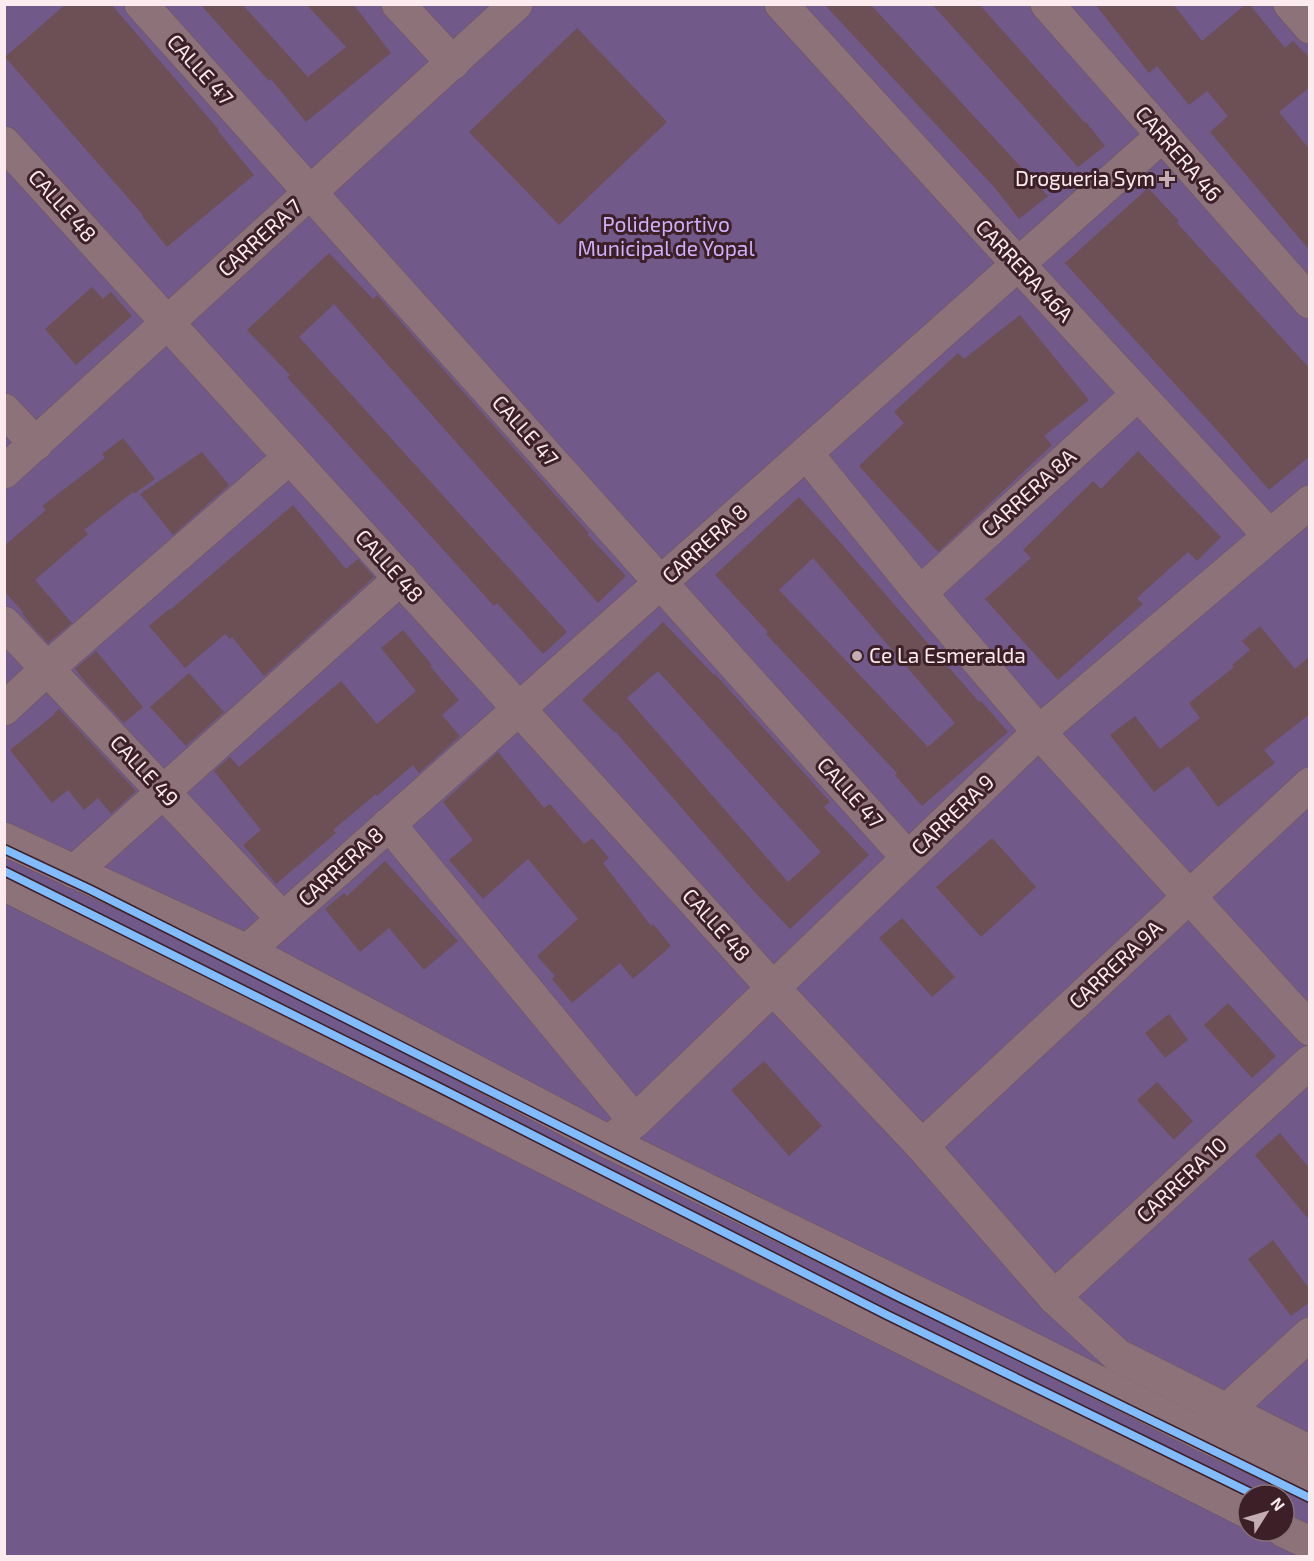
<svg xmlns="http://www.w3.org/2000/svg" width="1314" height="1561" font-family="'Exo 2',sans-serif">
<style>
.green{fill:#715989;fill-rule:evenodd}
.building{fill:#6d5055;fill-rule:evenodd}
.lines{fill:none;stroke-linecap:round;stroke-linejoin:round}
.street-casing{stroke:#6f565e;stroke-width:34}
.secondary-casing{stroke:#6f565e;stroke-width:34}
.street{stroke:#8e727a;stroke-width:33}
.secondary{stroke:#8e727a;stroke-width:33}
.cycleway-casing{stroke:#3c1f27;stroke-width:11}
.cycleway{stroke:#80bcff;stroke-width:8}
.poi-dot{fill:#c3acb2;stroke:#3c1f27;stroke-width:2}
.labels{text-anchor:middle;stroke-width:6;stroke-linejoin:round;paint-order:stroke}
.street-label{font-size:21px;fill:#fbeaee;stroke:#3c1f27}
.poi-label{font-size:21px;fill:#fbeaee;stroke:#3c1f27;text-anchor:end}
.park-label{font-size:21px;fill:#ceaffa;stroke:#3c1f27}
</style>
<rect width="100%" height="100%" fill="#5b3843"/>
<!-- green -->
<path class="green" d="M5 5H1309V1556H5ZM1248 1495H1284V1531H1248Z"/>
<!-- building -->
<g class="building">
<path d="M66 4H111L219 130 218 131 254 175 167 247 142 216 143 215 5 57Z"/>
<path d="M200 4H242L308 77 346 47 306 4H353L391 53 306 122 271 79 269 81Z"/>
<path d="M824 4H870L1048 196 1019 219 995 188Z"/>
<path d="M932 4H979L1085 123 1086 122 1105 146 1078 167Z"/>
<path d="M1095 4H1173L1202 41 1246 4H1249L1285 48 1293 41 1310 58V87L1279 112 1310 150V251L1210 132 1228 116 1207 91 1189 105 1157 66 1149 73Z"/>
<path d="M577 28 667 122 559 225 469 132Z"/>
<path d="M1148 188 1179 221 1177 223 1310 369V456L1269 490 1224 438 1065 263Z"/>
<path d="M329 253 373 299 377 295 589 533 587 534 626 576 598 603 334 304 299 337 567 632 543 654 497 603 494 606 287 377 290 375 247 330Z"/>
<path d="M92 287 103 299 111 292 132 316 76 365 45 329Z"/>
<path d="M1020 315 1089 400 1044 436 1052 445 938 552 859 466 904 423 894 412 958 353 964 359Z"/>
<path d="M123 438 155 479 135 493 133 492 84 530 88 534 35 580 72 623 48 643 32 626 22 613 23 612 4 591V546L46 510 42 506 105 458 102 454Z"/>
<path d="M1138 451 1221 537 1197 561 1188 552 1137 598 1143 604 1058 680 985 599 1031 558 1023 550 1093 481 1101 489Z"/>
<path d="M202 452 229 485 173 535 140 494Z"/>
<path d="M799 497 839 541 979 702 981 701 1008 732 922 806 895 775 897 773 766 634 768 632 715 575ZM813 558 955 723 928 747 779 590Z"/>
<path d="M293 505 346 569 358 559 374 577 264 676 232 637 230 639 225 634 185 668 149 626 169 609 170 610Z"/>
<path d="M663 622 714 675 715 674 830 802 824 807 869 855 790 929 752 889 615 731 614 732 582 700ZM658 671 821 852 788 882 627 698Z"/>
<path d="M1260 626 1295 669 1310 656V714L1264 750 1275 763 1218 807 1188 766 1154 792 1110 735 1135 716 1160 749 1200 718 1189 703 1234 667 1232 665 1250 650 1242 641Z"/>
<path d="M403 630 432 665 430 666 459 700 442 715 460 736 419 773 413 765 377 796 376 794 333 830 336 833 276 884 243 845 261 830 214 771 230 757 239 767 341 681 377 724 416 691 381 648Z"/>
<path d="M96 651 143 707 124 723 88 685 75 669Z"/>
<path d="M189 673 224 712 186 746 150 707Z"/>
<path d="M59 709 136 791 111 814 98 798 84 810 68 790 52 803 10 750 55 714 54 713Z"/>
<path d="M498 752 544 808 550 804 584 844 592 838 609 858 603 863 651 926 653 924 671 946 633 979 620 963 572 1003 552 979 555 976 537 956 578 919 528 859 483 899 449 860 473 840 443 802Z"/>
<path d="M992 838 1036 887 981 937 936 887Z"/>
<path d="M385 861 458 941 424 970 389 928 360 952 325 909 344 893 347 896Z"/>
<path d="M902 918 955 977 932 997 879 938Z"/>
<path d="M1228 1003 1276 1056 1252 1078 1204 1025Z"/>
<path d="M1169 1014 1188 1040 1165 1058 1145 1033Z"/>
<path d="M764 1061 822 1126 789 1156 731 1090Z"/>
<path d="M1157 1082 1193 1121 1174 1140 1137 1100Z"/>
<path d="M1280 1133 1310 1169V1221L1255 1155Z"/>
<path d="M1273 1240 1310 1290V1302L1291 1316 1248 1259Z"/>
</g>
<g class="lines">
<!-- street casing -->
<g class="street-casing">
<g id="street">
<path d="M141 4 908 858"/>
<path d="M398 4 453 63"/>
<path d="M781 4 1018 264 1269 535"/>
<path d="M1047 4 1310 302"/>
<path d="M1290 4 1310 27"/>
<path d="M4 143 773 988 922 1146 1054 1297 1117 1355 1310 1452"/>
<path d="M4 410 36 444"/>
<path d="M806 453 920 593 1039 732 1310 1029"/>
<path d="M4 472 516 4"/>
<path d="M920 593 1138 394"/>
<path d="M4 623 283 919"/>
<path d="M4 709 48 668 290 457"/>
<path d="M389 824 635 1121"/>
<path d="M74 872 401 578"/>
<path d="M247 951 1162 136"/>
<path d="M609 1142 635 1121 1039 732 1310 502"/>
<path d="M922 1146 1310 784"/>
<path d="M1054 1297 1310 1062"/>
<path d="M1212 1424 1310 1334"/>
</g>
</g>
<!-- secondary casing -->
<g class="secondary-casing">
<g id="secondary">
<path d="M4 839 247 951 609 1142 1014 1340 1201 1434 1310 1484"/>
<path d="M4 884 1248 1512"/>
<path d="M1284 1531 1310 1543"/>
</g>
</g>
<!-- street -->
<use href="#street" class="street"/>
<!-- secondary -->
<use href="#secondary" class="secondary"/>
<!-- cycleway casing -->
<g class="cycleway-casing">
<g id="cycleway">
<path d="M4 849 89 889 899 1297 1310 1498"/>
<path d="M4 871 440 1088 887 1315 1255 1495"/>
</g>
</g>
<!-- cycleway -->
<use href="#cycleway" class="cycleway"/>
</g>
<!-- markers -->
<g class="poi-dot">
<path d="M1164 170h6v6h6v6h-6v6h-6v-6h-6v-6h6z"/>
<circle cx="857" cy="656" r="6"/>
</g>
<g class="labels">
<!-- street labels -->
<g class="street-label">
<text transform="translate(200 70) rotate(48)" y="7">CALLE 47</text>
<text transform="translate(1178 154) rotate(49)" y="7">CARRERA 46</text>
<text transform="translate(62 206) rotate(48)" y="7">CALLE 48</text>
<text transform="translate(260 238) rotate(-42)" y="7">CARRERA 7</text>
<text transform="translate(1024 271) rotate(47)" y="7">CARRERA 46A</text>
<text transform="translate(525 431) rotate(48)" y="7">CALLE 47</text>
<text transform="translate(1029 493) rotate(-42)" y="7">CARRERA 8A</text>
<text transform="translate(705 544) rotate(-42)" y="7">CARRERA 8</text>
<text transform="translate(389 566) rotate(48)" y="7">CALLE 48</text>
<text transform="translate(144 771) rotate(47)" y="7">CALLE 49</text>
<text transform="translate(850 793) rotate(48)" y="7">CALLE 47</text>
<text transform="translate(953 815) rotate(-44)" y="7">CARRERA 9</text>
<text transform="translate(341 867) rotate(-42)" y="7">CARRERA 8</text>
<text transform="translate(716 925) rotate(48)" y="7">CALLE 48</text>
<text transform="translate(1116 965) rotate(-43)" y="7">CARRERA 9A</text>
<text transform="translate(1182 1180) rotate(-43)" y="7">CARRERA 10</text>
</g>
<!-- poi labels -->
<g class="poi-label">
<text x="1155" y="186">Drogueria Sym</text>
<text x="869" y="663" text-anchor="start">Ce La Esmeralda</text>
</g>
<!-- park labels -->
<g class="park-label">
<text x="666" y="232">Polideportivo<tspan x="666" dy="24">Municipal de Yopal</tspan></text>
</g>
</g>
<!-- border -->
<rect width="1314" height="1561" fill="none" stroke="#fbeaee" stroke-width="12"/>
<!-- north arrow -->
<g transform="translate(1266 1513) rotate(53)"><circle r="28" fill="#3c1f27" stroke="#887077" stroke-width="1.5"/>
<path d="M0-4.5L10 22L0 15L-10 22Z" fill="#c3acb2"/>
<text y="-9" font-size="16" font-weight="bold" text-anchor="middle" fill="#fbeaee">N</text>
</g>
</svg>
